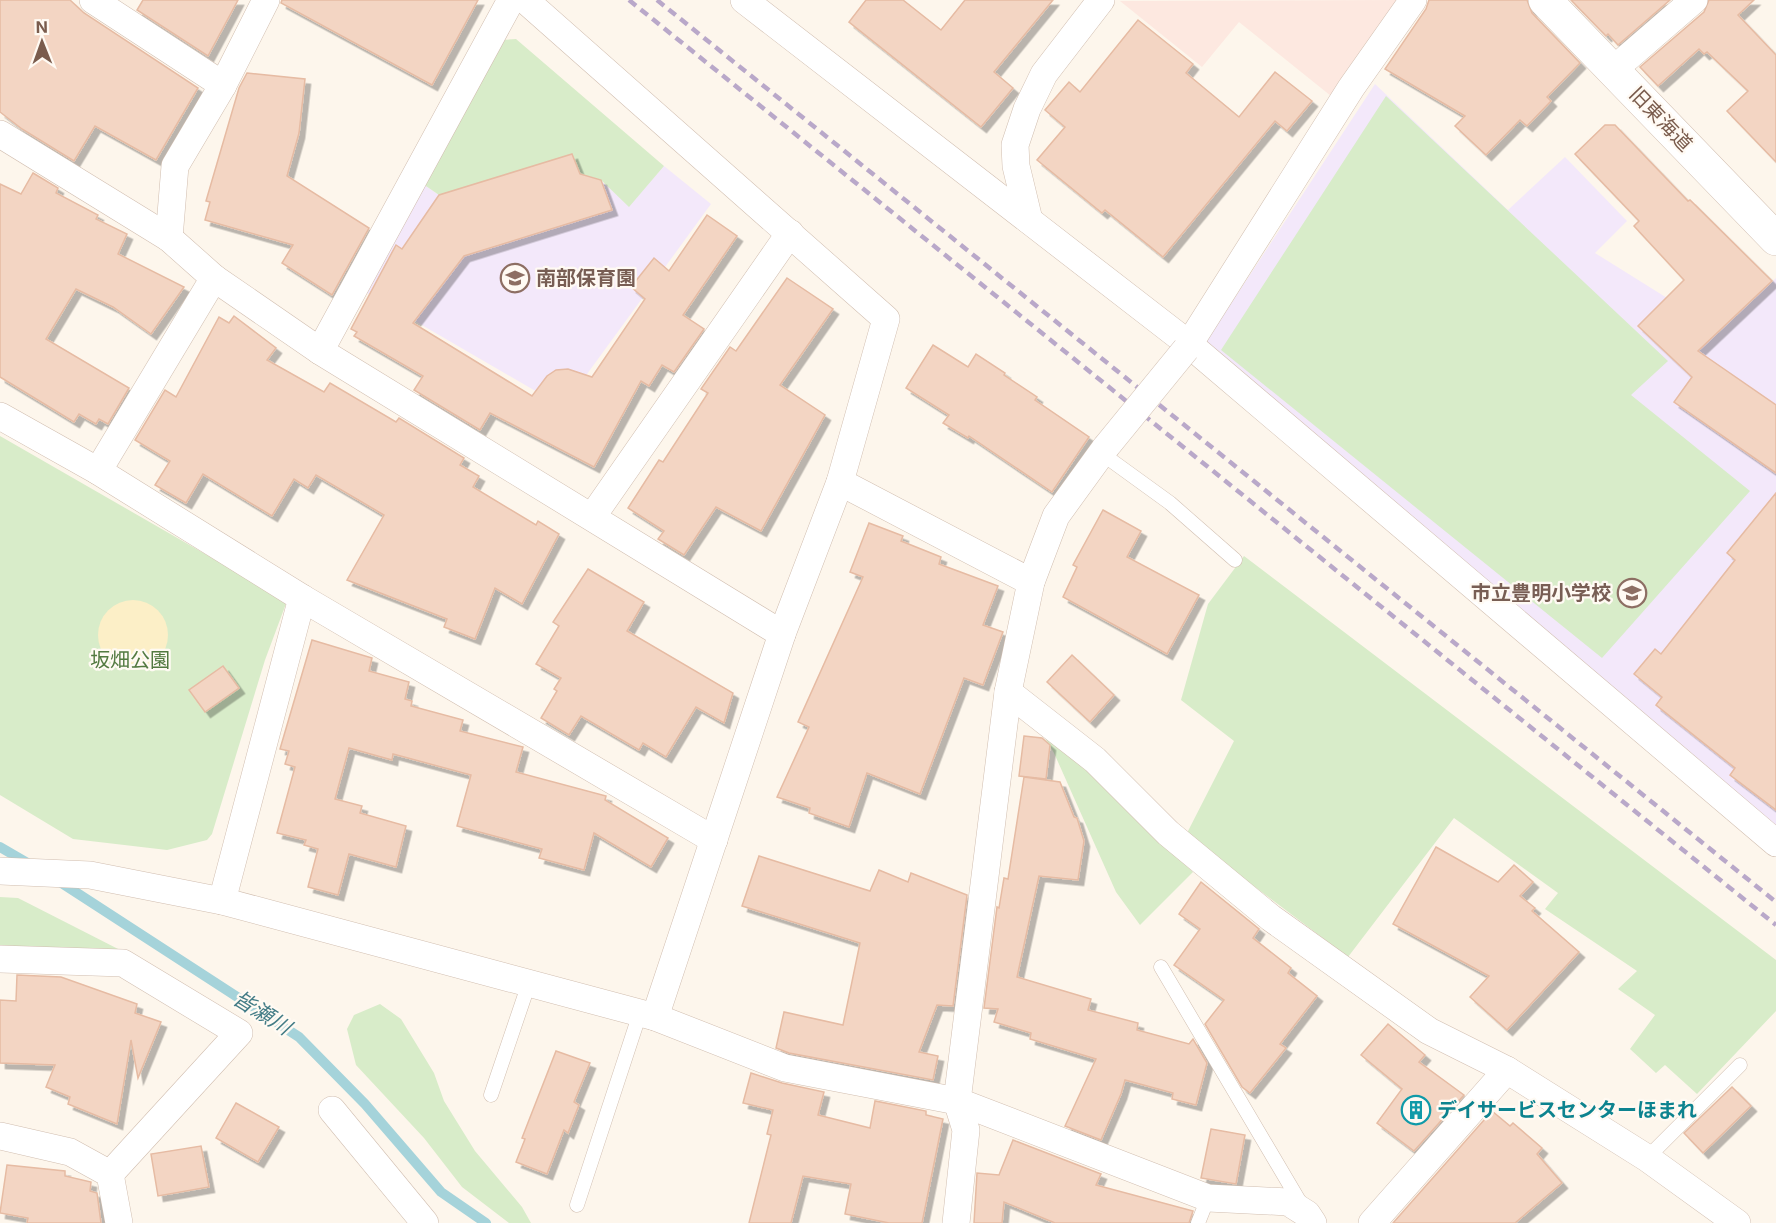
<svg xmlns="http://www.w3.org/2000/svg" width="1776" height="1223" font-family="Inter,'Noto Sans JP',sans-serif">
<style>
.commercial{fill:#fde8e0}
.education{fill:#f3e8fa}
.green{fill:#d8ecc9}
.sand{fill:#fcefc7}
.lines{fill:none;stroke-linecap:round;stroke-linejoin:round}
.stream{stroke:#a5d3da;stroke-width:10}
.building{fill:#f3d5c3;stroke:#e6bba3;stroke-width:1.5;filter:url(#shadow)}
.service-casing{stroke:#d1beb0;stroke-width:15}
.minor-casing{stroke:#d1beb0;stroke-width:28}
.tertiary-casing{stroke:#d1beb0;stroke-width:34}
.service{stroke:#fff;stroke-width:14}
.minor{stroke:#fff;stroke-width:27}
.tertiary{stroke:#fff;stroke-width:33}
.rail{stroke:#b9a8c9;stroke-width:4.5;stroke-dasharray:9 6;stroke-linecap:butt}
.minor-bridge-casing{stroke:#d1beb0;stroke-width:28;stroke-linecap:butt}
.minor-bridge{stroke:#fff;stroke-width:27}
.labels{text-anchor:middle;stroke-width:4.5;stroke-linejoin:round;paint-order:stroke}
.street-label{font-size:20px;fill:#7a5c4d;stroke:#fffaf3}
.education-label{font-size:20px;font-weight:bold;fill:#785e54;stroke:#fffaf3;text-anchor:start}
.park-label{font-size:20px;fill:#537a41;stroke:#fffaf3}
.culture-label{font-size:20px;font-weight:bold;fill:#0d838f;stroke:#fffaf3;text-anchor:start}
.water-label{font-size:21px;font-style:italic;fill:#437c86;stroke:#fffaf3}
</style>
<defs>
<filter id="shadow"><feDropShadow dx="5.5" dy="5.5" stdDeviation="0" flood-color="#0004"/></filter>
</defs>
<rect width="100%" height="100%" fill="#fdf6ec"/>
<!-- commercial -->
<path class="commercial" d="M1398 0 1331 96 1239 22 1202 67 1120 1Z"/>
<!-- education -->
<g class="education">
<path d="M1375 84 1508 210 1565 157 1627 221 1595 253 1720 331 1776 278V837L1202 348Z"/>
<path d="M572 154 629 206 664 166 711 204 563 407 365 292 423 184 439 195Z"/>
</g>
<!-- green -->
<g class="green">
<path d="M516 39 664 166 629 207 601 180 580 174 572 154 439 195 423 184 502 40Z"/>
<path d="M1386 96 1668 361 1631 395 1750 491 1602 658 1221 350Z"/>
<path d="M0 436 287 601 265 660 212 834 207 840 167 850 73 839 0 795Z"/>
<path d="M1244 556 1776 960V1011L1697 1094 1665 1065 1656 1073 1630 1049 1655 1015 1618 989 1637 971 1545 909 1558 893 1454 818 1348 957 1186 835 1234 741 1181 700 1208 604Z"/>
<path d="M1035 722 1193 872 1140 925 1116 892 1054 753Z"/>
<path d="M0 897 18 898 126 953 0 950Z"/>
<path d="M380 1004 401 1019 434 1073 444 1101 475 1151 522 1207 531 1223H509L462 1187 424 1138 356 1065 347 1029 354 1015Z"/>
</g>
<!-- sand -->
<circle class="sand" cx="133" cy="635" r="35"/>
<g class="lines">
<!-- stream -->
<g class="stream">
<path d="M0 847 31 865"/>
<path d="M57 880 299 1037 365 1104 441 1192 486 1223"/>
</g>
</g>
<!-- building -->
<g class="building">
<path d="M0 0H70L84 13 198 88 156 160 95 126 74 161 22 129 0 112Z"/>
<path d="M143 0H238L208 56 137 10Z"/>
<path d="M282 0H478L432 85 281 3Z"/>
<path d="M866 0H903L941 30 965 0H1053L994 72 1013 88 981 127 849 22Z"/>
<path d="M1429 0H1527L1532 13 1580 63 1547 97 1551 101 1527 126 1520 120 1486 155 1455 126 1465 116 1385 69 1426 9Z"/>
<path d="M1571 0H1670L1618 45 1608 34 1606 36Z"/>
<path d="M1709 0H1754L1738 15 1776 55V162L1727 111 1748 91 1707 52 1704 54 1699 49 1658 86 1640 67 1704 12Z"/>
<path d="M1138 20 1193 64 1186 73 1239 117 1275 72 1312 101 1287 131 1275 121 1163 257 1105 210 1102 213 1037 160 1065 127 1045 110 1069 82 1080 92Z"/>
<path d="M247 73 305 79 299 133 287 176 369 228 332 295 282 263 293 245 205 220 210 202 206 201 239 88Z"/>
<path d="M1605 125H1615L1688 201 1690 200 1772 281 1698 351 1776 405V473L1674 402 1692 377 1638 326 1684 280 1634 226 1639 221 1575 154Z"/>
<path d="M572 154 580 174 601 180 612 210 464 256 413 323 532 396 547 376 556 370 568 369 592 377 645 299 631 287 654 258 669 271 707 215 737 236 683 315 704 329 674 372 662 365 649 386 641 381 594 467 490 413 480 430 414 390 423 376 354 336 357 332 351 329 396 245 402 249 439 195Z"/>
<path d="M33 173 58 188 56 193 98 215 96 219 127 234 118 254 184 287 151 334 113 307 76 289 46 339 129 388 108 424 99 419 96 424 79 414 74 422 0 377V184L21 194Z"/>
<path d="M787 278 833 309 780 385 825 415 761 531 716 507 684 555 658 539 664 531 628 508 659 460 663 462 708 393 701 389 730 347 736 351Z"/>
<path d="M234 316 276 348 267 360 324 392 330 383 396 422 399 418 464 458 460 465 479 476 473 487 536 525 538 521 559 534 522 604 495 588 475 639 444 627 447 619 347 580 384 515 316 475 308 488 294 479 272 516 203 474 186 503 155 485 170 461 135 440 165 390 176 397 219 317 229 323Z"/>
<path d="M933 345 968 367 976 354 1005 373 1004 375 1037 397 1035 400 1089 437 1052 492 969 436 968 438 943 423 949 415 906 388Z"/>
<path d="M1776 493V810L1730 775 1735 768 1656 705 1662 697 1634 674 1655 649 1661 654 1735 560 1727 553Z"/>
<path d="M1103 510 1141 531 1127 557 1199 595 1167 654 1063 597 1077 567 1073 565Z"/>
<path d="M869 523 903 536 901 541 941 557 939 564 998 586 983 625 1003 632 983 685 964 678 920 794 867 773 849 827 809 813 810 808 777 797 809 727 798 722 863 577 850 572Z"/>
<path d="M588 569 644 602 627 631 733 693 724 723 696 707 666 757 643 743 639 750 581 716 569 735 541 718 557 691 554 689 561 678 536 664 559 626 553 622Z"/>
<path d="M312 640 372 658 369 671 409 682 405 699 412 701 411 706 463 720 460 731 523 747 516 772 606 796 605 800 668 838 651 867 594 833 584 870 539 858 542 849 457 826 471 775 393 754 392 760 349 748 335 799 362 806 360 813 406 826 396 867 349 854 338 895 308 887 318 849 304 845 306 840 277 833 295 767 285 764 289 751 280 749Z"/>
<path d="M1072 655 1114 695 1090 722 1047 682Z"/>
<path d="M223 666 239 688 205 712 189 690Z"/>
<path d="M1024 736 1042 738 1050 745 1046 779 1019 776Z"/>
<path d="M1024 777 1060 782 1074 817 1077 818 1084 841 1078 880 1039 876 1017 977 1091 999 1088 1010 1138 1023 1137 1030 1189 1044 1193 1039 1207 1063 1196 1105 1172 1099 1173 1093 1125 1080 1121 1094 1101 1140 1065 1126 1096 1059 1030 1039 1031 1033 994 1022 998 1009 984 1008 997 907 999 908 1004 878 1008 879Z"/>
<path d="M1436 847 1498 882 1514 865 1533 882 1520 896 1535 908 1532 911 1579 952 1507 1030 1470 997 1489 976 1393 924Z"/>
<path d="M759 856 870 891 879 870 908 882 911 873 967 895 953 1006 937 1005 919 1052 938 1056 933 1080 789 1053 776 1048 784 1012 843 1025 860 943 742 906Z"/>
<path d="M1201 882 1259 929 1253 938 1291 968 1288 973 1317 996 1280 1044 1286 1048 1250 1093 1242 1087 1205 1024 1224 1000 1174 965 1200 929 1179 914Z"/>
<path d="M17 975 61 977 137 1004 135 1013 161 1022 138 1078 131 1040 117 1124 68 1104 70 1097 46 1087 55 1065 0 1063V1000L16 1001Z"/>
<path d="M1388 1024 1425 1055 1419 1062 1464 1095 1414 1151 1377 1123 1402 1089 1361 1055Z"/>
<path d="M556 1051 590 1063 574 1102 579 1105 568 1133 564 1130 547 1174 516 1162 525 1139 522 1138Z"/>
<path d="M751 1073 782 1083 824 1092 818 1115 870 1128 875 1101 926 1111V1115L943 1119 922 1223H889L845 1214 851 1184 803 1176 791 1223H749L771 1135 767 1134 773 1110 743 1103Z"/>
<path d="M1732 1087 1751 1106 1703 1153 1684 1133Z"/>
<path d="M236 1103 279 1127 258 1162 216 1138Z"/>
<path d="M1492 1111 1510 1126 1513 1123 1542 1148 1537 1154 1562 1183 1515 1223H1393Z"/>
<path d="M1211 1129 1245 1135 1236 1184 1201 1178Z"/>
<path d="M1013 1140 1101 1174 1096 1185 1193 1211 1189 1223H1055L1004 1202 1002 1223H974L977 1173 999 1175Z"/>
<path d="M201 1146 209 1187 158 1196 151 1154Z"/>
<path d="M7 1165 65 1171V1176L91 1182 90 1191 97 1193 101 1223H27L28 1218 0 1213Z"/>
</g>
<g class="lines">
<!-- service casing -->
<g class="service-casing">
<g id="service">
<path d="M1101 453 1170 503 1235 560"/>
<path d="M1161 967 1301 1204"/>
<path d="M491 1095 529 983"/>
<path d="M1647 1158 1740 1065"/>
<path d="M577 1205 640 1013"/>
<path d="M1198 1223 1208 1198"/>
</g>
</g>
<!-- minor casing -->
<g class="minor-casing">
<g id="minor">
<path d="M93 0 223 85"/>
<path d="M525 0 886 319 840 482 782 634 655 1017"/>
<path d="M744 0 1190 345 1776 843"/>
<path d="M1613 70 1694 0"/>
<path d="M0 134 169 238 214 278 320 351 782 634"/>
<path d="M1029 220 1016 166 1015 145 1027 109 1044 74 1101 0"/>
<path d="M169 238 175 166 223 85 266 0"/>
<path d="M1186 349 1351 88 1413 0"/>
<path d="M320 351 511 0"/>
<path d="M0 416 98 471 302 598 714 840"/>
<path d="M98 471 214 278"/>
<path d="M840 482 1031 582"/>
<path d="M592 517 790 233"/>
<path d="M1008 692 1095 760 1168 833 1271 918 1429 1031 1507 1070"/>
<path d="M0 871 90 875 222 901 655 1017 785 1068 957 1101 1208 1198 1288 1202 1307 1214 1313 1223"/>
<path d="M222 901 302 598"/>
<path d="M0 959 123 963 239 1033 110 1174"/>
<path d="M332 1110 425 1223"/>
<path d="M0 1136 70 1152 110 1174 119 1223"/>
<path d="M956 1223 966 1130 957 1101 1008 692 1031 582 1056 516 1106 447"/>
<path d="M1372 1223 1507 1070 1647 1158 1737 1223"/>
</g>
</g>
<!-- tertiary casing -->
<g class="tertiary-casing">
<path id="tertiary" d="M1545 0 1776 239"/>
</g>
<!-- service -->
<use href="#service" class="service"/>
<!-- minor -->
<use href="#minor" class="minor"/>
<!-- tertiary -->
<use href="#tertiary" class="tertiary"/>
<!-- rail -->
<g class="rail">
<path d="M629 0 1776 925"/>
<path d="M657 0 1776 902"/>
</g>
<!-- minor-bridge casing -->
<g class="minor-bridge-casing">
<path id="minor-bridge" d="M1106 447 1186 349"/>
</g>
<!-- minor-bridge -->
<use href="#minor-bridge" class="minor-bridge"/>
</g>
<!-- icons -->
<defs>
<g id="school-ring" transform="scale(1.5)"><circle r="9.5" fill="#fffaf3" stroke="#8d6e63" stroke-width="1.5"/><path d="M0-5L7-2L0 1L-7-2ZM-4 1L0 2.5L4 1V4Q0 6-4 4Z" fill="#8d6e63"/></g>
<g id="building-ring" transform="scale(1.5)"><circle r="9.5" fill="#fffaf3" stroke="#0f9aa8" stroke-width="1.5"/><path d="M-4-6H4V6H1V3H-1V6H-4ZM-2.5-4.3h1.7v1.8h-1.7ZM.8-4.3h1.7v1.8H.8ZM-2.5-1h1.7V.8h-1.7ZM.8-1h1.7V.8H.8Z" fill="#0f9aa8"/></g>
</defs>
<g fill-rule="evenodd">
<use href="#school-ring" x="515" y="278"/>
<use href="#school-ring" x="1632" y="593"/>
<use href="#building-ring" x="1416" y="1110"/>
</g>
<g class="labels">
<!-- street labels -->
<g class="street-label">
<text transform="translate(1661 119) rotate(46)" y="7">旧東海道</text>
</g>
<!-- education labels -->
<g class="education-label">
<text x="536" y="285">南部保育園</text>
<text x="1611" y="600" text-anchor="end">市立豊明小学校</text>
</g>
<!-- park labels -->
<g class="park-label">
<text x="130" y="667">坂畑公園</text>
</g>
<!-- culture labels -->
<g class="culture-label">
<text x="1437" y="1117">デイサービスセンターほまれ</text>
</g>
<!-- water labels -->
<g class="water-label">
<text transform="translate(262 1013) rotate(32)" y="7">皆瀬川</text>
</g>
</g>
<!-- north arrow -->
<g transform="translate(42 42) rotate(359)" stroke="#fffaf3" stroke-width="4.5" paint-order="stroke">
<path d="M0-4.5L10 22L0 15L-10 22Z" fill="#7a5c4d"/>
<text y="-9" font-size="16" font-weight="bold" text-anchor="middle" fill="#7a5c4d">N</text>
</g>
</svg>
